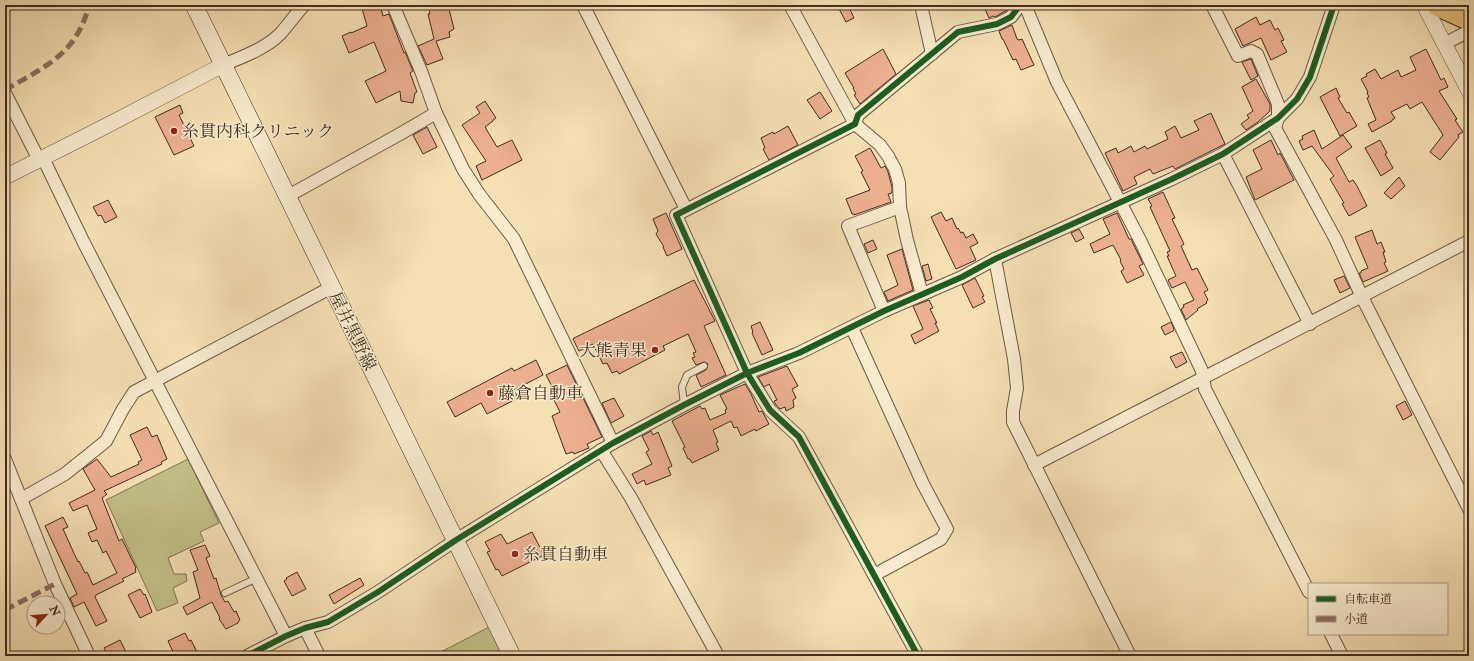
<svg xmlns="http://www.w3.org/2000/svg" width="1474" height="661" font-family="'IM FELL Double Pica','Noto Serif JP',serif">
<style>
.green{fill:#c2c088;stroke:#817654}
.building{fill:#ecaf90;stroke:#402d1f}
.lines{fill:none;stroke-linecap:round;stroke-linejoin:round}
.service-casing{stroke:#6d5a44;stroke-width:8}
.minor-casing{stroke:#6d5a44;stroke-width:14}
.tertiary-casing{stroke:#6d5a44;stroke-width:16}
.secondary-casing{stroke:#402d1f;stroke-width:18}
.motorway-casing{stroke:#402d1f;stroke-width:24}
.service{stroke:#f8ebce;stroke-width:6}
.minor{stroke:#f8ebce;stroke-width:12}
.tertiary{stroke:#f8ebce;stroke-width:15}
.secondary{stroke:#f8ebce;stroke-width:17}
.motorway{stroke:#eac07a;stroke-width:22}
.quiet{stroke:#8d6e63;stroke-width:5;stroke-dasharray:10 5;stroke-linecap:butt}
.cycleway-casing{stroke:#f8ebce;stroke-width:8}
.cycleway{stroke:#1b5e20;stroke-width:6}
.poi-dot{fill:#8f2418;stroke:#f8ebce;stroke-width:1.5}
.labels{text-anchor:middle;stroke-width:3;stroke-linejoin:round;paint-order:stroke}
.poi-label{font-size:17px;fill:#402d1f;stroke:#f8ebce;text-anchor:start}
.street-label{font-size:17px;fill:#402d1f;stroke:#f8ebce}
</style>
<rect width="100%" height="100%" fill="#f5e0b4"/>
<filter id="stains"><feTurbulence type="fractalNoise" baseFrequency=".005" numOctaves="4"/><feColorMatrix values="0 0 0 0 .2 0 0 0 0 .09 0 0 0 0 .02 0 0 0 .5 -.17"/></filter>
<radialGradient id="worn" r=".72"><stop offset=".6" stop-color="#630" stop-opacity="0"/><stop offset="1" stop-color="#630" stop-opacity=".3"/></radialGradient>
<!-- green -->
<g class="green">
<path d="M188 459 219 523 200 532 204 541 168 558 174 574H186L187 581 173 588 178 603 157 611 106 500Z"/>
<path d="M491 626 506 656H433Z"/>
</g>
<!-- building -->
<g class="building">
<path d="M361 5H380L383 16 389 14 404 53 405 52 413 71 410 73 417 92 415 93 413 103 401 101 400 91 376 103 365 81 386 71 374 42 349 53 342 36 351 32V33L367 26Z"/>
<path d="M428 5H448L454 29 449 32 450 37 436 41 443 59 427 65 418 46 434 39 428 14H430Z"/>
<path d="M837 5H848L854 18 846 22Z"/>
<path d="M983 5H1005L1007 10 995 17 993 16 989 18Z"/>
<path d="M1256 17 1260 25 1270 20 1275 30 1278 28 1284 40 1281 41 1287 52 1271 60 1261 38 1243 46 1235 29Z"/>
<path d="M1012 25 1017 39 1019 40 1022 39 1034 65 1021 70 1016 59 1013 60 1003 39H1002L999 31Z"/>
<path d="M883 49 896 74 860 104 854 95 856 94 853 88H854L845 73Z"/>
<path d="M1426 49 1441 80 1444 78 1448 87 1439 91 1457 119 1455 120 1463 132 1458 135 1459 137 1440 160 1430 152 1443 135 1422 102 1410 109 1407 104 1391 112 1395 118 1392 120V121L1372 132 1368 124 1376 120 1367 98 1369 97 1367 93 1368 92 1361 79 1367 76 1366 74 1375 69 1381 79 1398 70 1401 77 1416 70 1410 57Z"/>
<path d="M1251 59 1258 76 1251 80 1242 62Z"/>
<path d="M1256 79 1270 104V111L1258 122 1246 130 1241 124 1249 118 1247 115 1253 111 1242 87Z"/>
<path d="M1336 88 1340 97 1338 98 1347 113 1349 112 1357 126 1340 136 1320 97Z"/>
<path d="M820 92 832 111 820 119 807 100Z"/>
<path d="M485 101 496 118 493 120V121L485 127 497 147 512 140 522 160 482 180 476 166 486 161 462 125 480 113 476 107Z"/>
<path d="M180 105 183 113 179 115 194 146 174 155 155 117Z"/>
<path d="M1211 113 1225 144 1175 169 1173 166 1153 174 1150 169 1134 177 1137 184 1123 191 1105 153 1116 148 1118 153 1131 146 1134 152 1145 146 1147 149 1168 139 1165 132 1175 126 1181 138 1199 130 1194 121Z"/>
<path d="M788 126 798 145 769 160 763 149 765 148 761 138 773 132 774 134Z"/>
<path d="M427 127 437 147 423 154 413 135Z"/>
<path d="M1314 130 1322 149 1343 135 1352 147 1336 158 1349 182 1353 180 1357 186 1367 206 1349 216 1342 204 1344 203 1330 179 1334 176 1312 146 1303 150 1299 141 1303 139 1302 136Z"/>
<path d="M1271 140 1278 155 1280 153 1294 180 1255 200 1246 177 1262 169 1253 150Z"/>
<path d="M1380 140 1387 153 1385 154 1393 168 1381 176 1365 148Z"/>
<path d="M870 148 881 168 885 166 888 172 892 187V193L888 194 891 202 854 215V214H852L846 199 870 190 861 172 863 171 855 156Z"/>
<path d="M1399 177 1405 186 1391 199 1384 193Z"/>
<path d="M1163 192 1175 218 1172 219 1184 244 1181 246 1192 270 1197 268 1208 290 1204 292 1208 300 1206 302 1207 303 1197 309 1198 310 1186 320 1181 309 1184 307 1183 305 1194 300 1185 282 1172 288 1168 280 1176 276 1167 256H1169L1167 252 1170 251 1150 207 1152 206 1148 199Z"/>
<path d="M108 200 117 217 105 223 101 215 98 216 93 207Z"/>
<path d="M941 212 946 221 952 218 957 229 958 228 961 233 963 232 966 238 973 234 978 243 970 247 976 260 956 269 931 217Z"/>
<path d="M666 213 682 249 667 256 663 247H664L656 234 658 231 653 219Z"/>
<path d="M1117 213 1129 239H1131L1143 264 1139 266 1144 275 1127 283 1121 271 1124 269 1120 261 1121 260 1113 245 1094 253 1090 244 1110 234 1103 219Z"/>
<path d="M1079 229 1084 238 1076 242 1071 233Z"/>
<path d="M1372 230 1377 244 1381 242 1385 252H1383L1386 262 1384 263 1388 271 1363 282 1359 273H1361V271L1368 268 1355 237Z"/>
<path d="M873 240 877 249 868 253 864 244Z"/>
<path d="M902 249 913 290 888 301 884 292 898 285 887 255Z"/>
<path d="M928 264 932 279 926 281 922 266Z"/>
<path d="M1344 276 1350 288 1340 293 1334 280Z"/>
<path d="M975 278 984 296 982 297 985 302 973 308 962 285Z"/>
<path d="M694 280 715 321 704 326 726 375 701 387 696 375 706 370 708 364 704 362 696 365 692 358 695 357 693 353 696 352 688 334 663 346 665 350 619 374 617 371 612 373 607 363 603 364 593 344 579 351 573 339 574 338Z"/>
<path d="M929 300 933 308 930 309 937 323H935L939 331 915 344 911 335 923 329 913 306Z"/>
<path d="M760 322 773 350 762 355 752 333 753 332 751 326Z"/>
<path d="M1171 322 1174 329 1173 331 1165 335 1161 327Z"/>
<path d="M1182 352 1187 362 1176 368 1170 357Z"/>
<path d="M536 360 543 375 514 390 518 398 487 414 481 403 455 417 447 402 512 368 514 371Z"/>
<path d="M567 365 602 437 587 444 589 448 574 454 573 452 566 454 552 416 560 412 551 394 555 392 546 375Z"/>
<path d="M787 366 798 386 792 389 796 398 793 400 794 407 786 411 785 407 780 409 776 405 774 401 777 400 769 384 764 387 758 377Z"/>
<path d="M745 384 751 394 759 412 762 411 769 424 756 431 755 429 741 436 737 427 734 428 731 421 713 430 718 442 716 443 719 450 692 463 690 459H688L683 448 685 447 672 421 700 406 702 409 705 408 710 420 726 413 725 410 727 409 720 395Z"/>
<path d="M614 398 624 416 611 423 602 403Z"/>
<path d="M1405 401 1412 415 1403 420 1396 406Z"/>
<path d="M147 427 152 437 157 435 167 459 161 462 162 464 104 491 107 494 102 498 119 541 122 539 136 568 135 569 136 572 122 579 124 581 96 595 95 597 107 621 96 626 84 602 74 607 70 598 77 594 45 526 63 517 68 527 63 529 78 562 79 561 85 573 87 572 93 585 117 573 106 551 103 553 97 540 92 542 88 533 97 529 87 505 73 511 69 503 95 490 83 469 97 459 111 477 139 464 138 462 142 460 130 435Z"/>
<path d="M651 431 653 435 658 432 672 466 668 468 671 475 646 485 644 480 637 484 632 474 652 464 646 452 649 450 642 436Z"/>
<path d="M532 532 544 555 502 576 498 569 496 570 487 552 490 551 485 542 501 534 507 544Z"/>
<path d="M205 545 210 556 206 558 214 579 216 578 221 595 225 602 228 601 234 612 236 611 240 620 238 622V623L226 629 219 619 220 618 212 602 187 615 183 607 200 598 193 572 198 570 190 550Z"/>
<path d="M297 572 306 589 292 596 284 581 287 579 286 578Z"/>
<path d="M360 578 364 585 334 604 329 595Z"/>
<path d="M140 589 144 595 145 594 152 612 140 618 128 595Z"/>
<path d="M185 633 189 641 191 640 199 656H175L168 641Z"/>
<path d="M120 640 128 656H108L104 648Z"/>
</g>
<g class="lines">
<!-- service casing -->
<g class="service-casing">
<g id="service">
<path d="M684 405 682 387 687 375 704 366"/>
<path d="M225 593 257 578"/>
</g>
</g>
<!-- minor casing -->
<g class="minor-casing">
<g id="minor">
<path d="M393 5 421 71 436 113 463 169 479 194 514 239 613 443"/>
<path d="M583 5 686 209"/>
<path d="M790 5 855 124 880 145 888 156 895 169 899 183 900 207 848 226 884 311"/>
<path d="M921 5 932 54"/>
<path d="M1025 5 1057 82 1140 240 1202 371 1205 389 1309 592"/>
<path d="M1212 5 1238 56 1251 51 1257 54 1278 104V118L1275 128 1336 240 1362 297 1469 509"/>
<path d="M1444 44 1469 31"/>
<path d="M223 65C242 57 265 49 280 34 288 25 296 14 304 5"/>
<path d="M5 93 39 160"/>
<path d="M1223 154 1310 324"/>
<path d="M43 158 83 241 286 636"/>
<path d="M288 196 400 134 436 113"/>
<path d="M900 207 907 240 922 294"/>
<path d="M995 259 1014 359 1017 388 1013 411V422L1130 656"/>
<path d="M852 328 923 484 947 529 941 539 874 575"/>
<path d="M601 450 631 498 718 656"/>
<path d="M5 459 55 584 89 656"/>
<path d="M1034 465 1469 241"/>
<path d="M21 499 65 474 106 441 123 409 134 392 332 287"/>
<path d="M305 628 319 656"/>
<path d="M1331 634 1342 656"/>
<path d="M247 656 286 636 305 628 328 622 378 592 456 540 613 443 684 405 747 373 799 353 884 311 962 277 995 259 1172 179 1223 154 1278 118 1297 99 1310 77 1334 5"/>
<path d="M918 656 799 437 770 410 747 373 676 215 855 124 858 115 958 32 997 24 1011 17 1020 5"/>
<path d="M1468 656H1469"/>
</g>
</g>
<!-- tertiary casing -->
<g class="tertiary-casing">
<g id="tertiary">
<path d="M1424 5 1469 91"/>
<path d="M5 177 104 127 223 65"/>
</g>
</g>
<!-- secondary casing -->
<g class="secondary-casing">
<path id="secondary" d="M194 5 512 656"/>
</g>
<!-- motorway casing -->
<g class="motorway-casing">
<path id="motorway" d="M1438 5 1469 19"/>
</g>
<!-- service -->
<use href="#service" class="service"/>
<!-- minor -->
<use href="#minor" class="minor"/>
<!-- tertiary -->
<use href="#tertiary" class="tertiary"/>
<!-- secondary -->
<use href="#secondary" class="secondary"/>
<!-- motorway -->
<use href="#motorway" class="motorway"/>
<!-- quiet -->
<g class="quiet">
<path d="M5 90C34 73 68 58 82 25 85 19 87 12 90 5"/>
<path d="M5 610 55 584"/>
</g>
<!-- cycleway casing -->
<g class="cycleway-casing">
<g id="cycleway">
<path d="M247 656 286 636 305 628 328 622 378 592 456 540 613 443 684 405 747 373 799 353 884 311 962 277 995 259 1172 179 1223 154 1278 118 1297 99 1310 77 1334 5"/>
<path d="M918 656 799 437 770 410 747 373 676 215 855 124 858 115 958 32 997 24 1011 17 1020 5"/>
</g>
</g>
<!-- cycleway -->
<use href="#cycleway" class="cycleway"/>
</g>
<!-- markers -->
<g class="poi-dot">
<circle cx="174" cy="131" r="4"/>
<circle cx="655" cy="350" r="4"/>
<circle cx="490" cy="393" r="4"/>
<circle cx="515" cy="554" r="4"/>
</g>
<g class="labels">
<!-- poi labels -->
<g class="poi-label">
<text x="182" y="137">糸貫内科クリニック</text>
<text x="647" y="356" text-anchor="end">大熊青果</text>
<text x="498" y="399">藤倉自動車</text>
<text x="523" y="560">糸貫自動車</text>
</g>
<!-- street labels -->
<g class="street-label">
<text transform="translate(353 331) rotate(64)" y="6">屋井黒野線</text>
</g>
</g>
<!-- margin -->
<rect width="1474" height="661" fill="none" stroke="#f5e0b4" stroke-width="20"/>
<rect x="6" y="6" width="1462" height="649" fill="none" stroke="#402d1f" stroke-width="2"/>
<rect x="10" y="10" width="1454" height="641" fill="none" stroke="#402d1f"/>
<!-- legend -->
<rect x="1308" y="583" width="140" height="52" fill="#f8ebce" stroke="#ae9f88"/>
<rect x="1316" y="596" width="20" height="6" fill="#1b5e20" stroke="#ae9f88"/>
<text x="1344" y="603" font-size="12" fill="#402d1f">自転車道</text>
<rect x="1316" y="616" width="20" height="6" fill="#8d6e63" stroke="#ae9f88"/>
<text x="1344" y="623" font-size="12" fill="#402d1f">小道</text>
<!-- north arrow -->
<g transform="translate(46 615) rotate(64)"><circle r="19" fill="#f8ebce" stroke="#ae9f88"/>
<path d="M0-3L7 15L0 10L-7 15Z" fill="#8f2418"/>
<text y="-6" font-size="11" font-weight="bold" text-anchor="middle" fill="#402d1f">N</text>
</g>
<rect width="100%" height="100%" filter="url(#stains)"/>
<rect width="100%" height="100%" fill="url(#worn)"/>
</svg>
